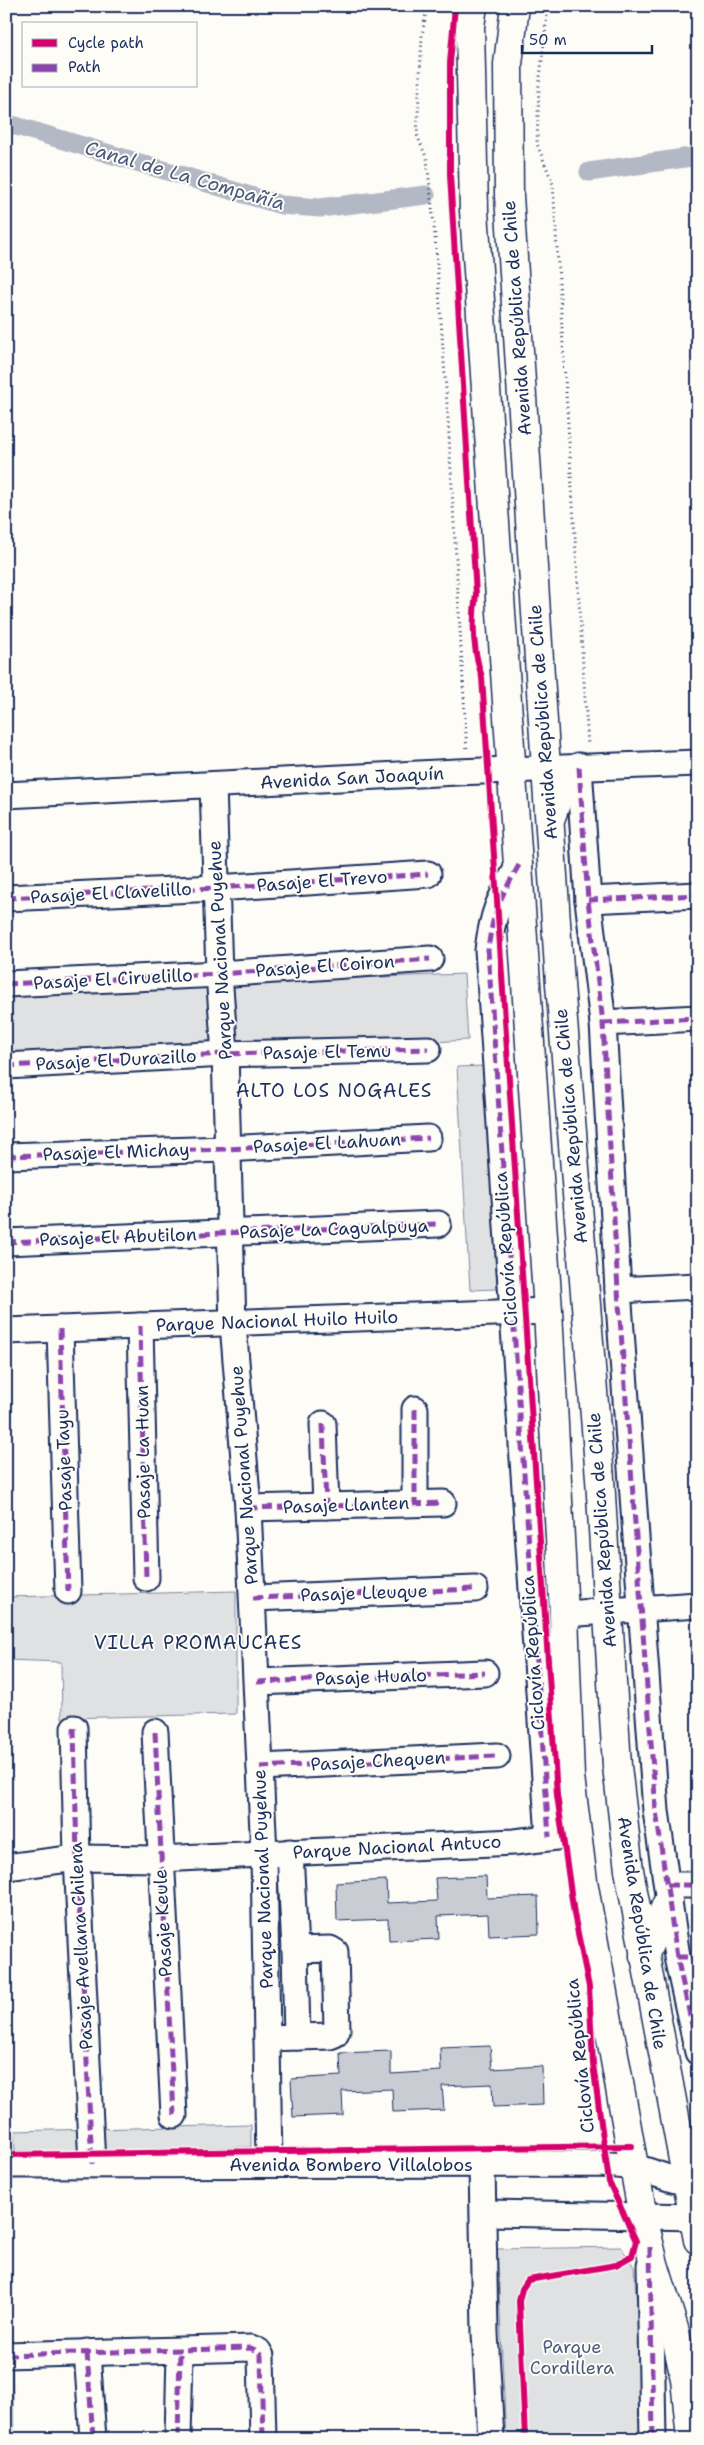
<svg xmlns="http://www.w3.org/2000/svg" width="704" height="2445" font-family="'Shantell Sans',sans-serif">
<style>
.green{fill:#e0e1e3;stroke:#7e88a0}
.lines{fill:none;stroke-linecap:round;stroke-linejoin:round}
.canal{stroke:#b3b8c5;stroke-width:19}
.building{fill:#c9ccd3;stroke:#1b2f5e}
.minor-casing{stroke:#1b2f5e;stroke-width:29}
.major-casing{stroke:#1b2f5e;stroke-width:31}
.path{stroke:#1b2f5e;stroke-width:3;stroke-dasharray:1 4;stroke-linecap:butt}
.minor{stroke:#fdfcf7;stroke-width:25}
.major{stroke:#fdfcf7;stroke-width:28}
.quiet{stroke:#8e44ad;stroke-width:5;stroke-dasharray:10 5;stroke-linecap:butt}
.cycleway-casing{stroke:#fdfcf7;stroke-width:9}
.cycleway{stroke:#d6006c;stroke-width:6}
.labels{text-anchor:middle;stroke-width:4;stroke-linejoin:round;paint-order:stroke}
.street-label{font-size:18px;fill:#1b2f5e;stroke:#fdfcf7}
.park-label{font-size:18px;fill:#4c5c7f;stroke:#fdfcf7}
.water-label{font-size:19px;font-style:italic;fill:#49587d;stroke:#fdfcf7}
.neighbourhood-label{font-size:19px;letter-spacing:1px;fill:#1b2f5e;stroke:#fdfcf7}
</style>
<rect width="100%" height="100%" fill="#fdfcf7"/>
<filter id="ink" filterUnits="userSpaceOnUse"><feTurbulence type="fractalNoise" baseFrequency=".02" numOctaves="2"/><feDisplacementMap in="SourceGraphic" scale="10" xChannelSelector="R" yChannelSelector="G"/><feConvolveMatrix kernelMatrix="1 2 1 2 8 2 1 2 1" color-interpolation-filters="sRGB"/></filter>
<g filter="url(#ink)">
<!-- green -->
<g class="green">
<path d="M464 974 468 1040 6 1066V991Z"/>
<path d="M484 1066 497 1289 470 1290 457 1067Z"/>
<path d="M236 1591V1714L62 1718 61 1662 6 1660V1597Z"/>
<path d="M251 2125V2147L15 2153 14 2131Z"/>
<path d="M621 2247 634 2267 648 2439H506L497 2249Z"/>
<path d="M6 2311 11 2316 14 2439H6Z"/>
</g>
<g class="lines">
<!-- canal -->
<g class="canal">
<path d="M6 123 281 205 320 208 426 195"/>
<path d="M589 172 698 156"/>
</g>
</g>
<!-- building -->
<g class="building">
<path d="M486 1876 487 1898 538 1896 539 1934 489 1936 488 1914 438 1916 439 1939 389 1941 388 1919 337 1921 336 1883 386 1880 387 1903 437 1901 435 1878Z"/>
<path d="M490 2046 492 2069 542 2066 543 2105 493 2107 492 2084 442 2086 444 2110 393 2112 392 2089 342 2091 343 2115 293 2117 291 2079 341 2076 340 2053 391 2051V2074L441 2071 440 2048Z"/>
</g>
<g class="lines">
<!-- minor casing -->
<g class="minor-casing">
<g id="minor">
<path d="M579 767 588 900 603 1023 618 1290 656 1811 677 1957 698 2052"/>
<path d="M213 785 219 974 225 1054 233 1324 248 1508 264 1854 269 2164"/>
<path d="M6 795 457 772 698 763"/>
<path d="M519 865C500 899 493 910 488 950L549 1837"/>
<path d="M6 898 216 888 428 874"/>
<path d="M588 900 698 895"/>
<path d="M6 984 219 974 430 959"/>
<path d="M603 1023 698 1018"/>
<path d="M6 1066 225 1054 428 1049"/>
<path d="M6 1156 226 1149 428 1138"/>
<path d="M6 1242 438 1224"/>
<path d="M618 1290 698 1286"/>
<path d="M140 1326 146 1578"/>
<path d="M60 1329 68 1591"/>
<path d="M6 1331 548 1311"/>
<path d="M415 1409V1503"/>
<path d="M323 1424 326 1506"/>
<path d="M248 1508 443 1503"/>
<path d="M253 1598 475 1589"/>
<path d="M564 1614 698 1605"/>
<path d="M257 1682 485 1673"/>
<path d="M74 1728 77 1858 92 2164"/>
<path d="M155 1732 174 2115"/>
<path d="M260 1767 497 1756"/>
<path d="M6 1867 77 1858 160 1859 514 1842 565 1836"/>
<path d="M667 1885H698"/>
<path d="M295 1950 297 2037"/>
<path d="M267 2038 330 2036 335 2034 337 2030 335 1952 330 1949 295 1950 290 1852"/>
<path d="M6 2165 597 2164C610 2165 624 2165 637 2168 657 2173 676 2183 698 2183"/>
<path d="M482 2165 485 2333 491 2439"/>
<path d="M484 2213 698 2217"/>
<path d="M650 2265 653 2439"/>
<path d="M87 2352 93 2439"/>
<path d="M6 2355 251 2348 258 2351 261 2356 263 2439"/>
<path d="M178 2439 180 2351"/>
</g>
</g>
<!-- major casing -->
<g class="major-casing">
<g id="major">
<path d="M473 6 470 26 474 211 548 1311 564 1614 570 1777 583 1881 643 2217 654 2264 675 2332 685 2379 691 2439"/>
<path d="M515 6 508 64 509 196 560 984 600 1478 617 1766 629 1870 698 2240"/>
<path d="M551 817 561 789 579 767"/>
<path d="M644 1956 668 1901"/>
</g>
</g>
<!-- path -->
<g class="path">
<path d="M427 6 422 35 417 135 427 159 435 236 448 418 467 752"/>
<path d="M548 6 539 86 537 144 553 184 588 746"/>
</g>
<!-- minor -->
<use href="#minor" class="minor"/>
<!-- major -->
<use href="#major" class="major"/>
<!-- quiet -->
<g class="quiet">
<path d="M579 767 588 900 603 1023 618 1290 656 1811 677 1957 698 2052"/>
<path d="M519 865C500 899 493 910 488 950L549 1837"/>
<path d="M6 898 216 888 428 874"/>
<path d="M588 900 698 895"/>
<path d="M6 984 219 974 430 959"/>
<path d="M603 1023 698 1018"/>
<path d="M6 1066 225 1054 428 1049"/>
<path d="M6 1156 226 1149 428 1138"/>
<path d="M6 1242 438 1224"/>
<path d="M140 1326 146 1578"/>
<path d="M60 1329 68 1591"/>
<path d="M415 1409V1503"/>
<path d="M323 1424 326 1506"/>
<path d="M248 1508 443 1503"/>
<path d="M253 1598 475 1589"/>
<path d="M257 1682 485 1673"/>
<path d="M74 1728 77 1858 92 2164"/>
<path d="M155 1732 174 2115"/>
<path d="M260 1767 497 1756"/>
<path d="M667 1885H698"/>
<path d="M677 1957H698"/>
<path d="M650 2247 653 2439"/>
<path d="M87 2352 93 2439"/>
<path d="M6 2355 251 2348 258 2351 261 2356 263 2439"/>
<path d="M178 2439 180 2351"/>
</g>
<!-- cycleway casing -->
<g class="cycleway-casing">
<g id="cycleway">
<path d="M455 6 450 63V175L476 594C472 621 473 651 482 677L557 1795 574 1914 589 1987 593 2064 609 2182 636 2241 632 2256 616 2265 528 2280 522 2289 519 2301 525 2439"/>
<path d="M6 2155 632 2146"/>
</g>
</g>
<!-- cycleway -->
<use href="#cycleway" class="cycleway"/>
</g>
</g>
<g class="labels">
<!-- street labels -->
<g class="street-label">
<text transform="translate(517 318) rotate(-94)" y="6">Avenida República de Chile</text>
<text transform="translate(543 722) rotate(-94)" y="6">Avenida República de Chile</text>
<text transform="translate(352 778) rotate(-3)" y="6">Avenida San Joaquín</text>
<text transform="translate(322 881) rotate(-4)" y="6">Pasaje El Trevo</text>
<text transform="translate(111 893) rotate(-3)" y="6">Pasaje El Clavelillo</text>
<text transform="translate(220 950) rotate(-93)" y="6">Parque Nacional Puyehue</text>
<text transform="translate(325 966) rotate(-4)" y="6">Pasaje El Coiron</text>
<text transform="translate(113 979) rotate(-3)" y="6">Pasaje El Ciruelillo</text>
<text transform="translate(327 1052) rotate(-1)" y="6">Pasaje El Temu</text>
<text transform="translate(116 1060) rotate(-3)" y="6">Pasaje El Durazillo</text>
<text transform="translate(571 1126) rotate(-95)" y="6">Avenida República de Chile</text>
<text transform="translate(327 1143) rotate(-3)" y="6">Pasaje El Lahuan</text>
<text transform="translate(116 1152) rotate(-2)" y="6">Pasaje El Michay</text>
<text transform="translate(334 1229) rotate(-2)" y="6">Pasaje La Cagualpuya</text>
<text transform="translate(118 1237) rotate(-2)" y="6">Pasaje El Abutilon</text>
<text transform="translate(506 1249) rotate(-94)" y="6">Ciclovía República</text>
<text transform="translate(277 1321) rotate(-2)" y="6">Parque Nacional Huilo Huilo</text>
<text transform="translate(143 1452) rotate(-91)" y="6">Pasaje La Huan</text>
<text transform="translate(64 1460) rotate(-92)" y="6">Pasaje Tayu</text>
<text transform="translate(244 1475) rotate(-94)" y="6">Parque Nacional Puyehue</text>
<text transform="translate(346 1505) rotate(-2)" y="6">Pasaje Llanten</text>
<text transform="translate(602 1530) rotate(-94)" y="6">Avenida República de Chile</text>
<text transform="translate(364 1593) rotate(-2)" y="6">Pasaje Lleuque</text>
<text transform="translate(533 1653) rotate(-94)" y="6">Ciclovía República</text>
<text transform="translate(371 1677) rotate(-2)" y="6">Pasaje Hualo</text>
<text transform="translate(378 1761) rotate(-3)" y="6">Pasaje Chequen</text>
<text transform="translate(397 1847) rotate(-3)" y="6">Parque Nacional Antuco</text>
<text transform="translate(263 1879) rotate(-92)" y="6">Parque Nacional Puyehue</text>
<text transform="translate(163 1923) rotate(-93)" y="6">Pasaje Keule</text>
<text transform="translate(642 1933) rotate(81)" y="6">Avenida República de Chile</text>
<text transform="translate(81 1946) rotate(-93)" y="6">Pasaje Avellana Chilena</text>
<text transform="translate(580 2056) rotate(-96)" y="6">Ciclovía República</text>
<text x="351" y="2171">Avenida Bombero Villalobos</text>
</g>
<!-- park labels -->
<g class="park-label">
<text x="572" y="2353">Parque<tspan x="572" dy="21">Cordillera</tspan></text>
</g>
<!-- water labels -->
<g class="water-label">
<text transform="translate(185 175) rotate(16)" y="7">Canal de La Compañía</text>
</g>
<!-- neighbourhood labels -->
<g class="neighbourhood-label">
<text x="334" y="1097">ALTO LOS NOGALES</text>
<text x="198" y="1649">VILLA PROMAUCAES</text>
</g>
</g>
<!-- margin -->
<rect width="704" height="2445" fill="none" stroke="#fdfcf7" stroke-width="25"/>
<rect x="12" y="12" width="679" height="2420" fill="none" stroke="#1b2f5e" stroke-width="2" filter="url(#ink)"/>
<!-- legend -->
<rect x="22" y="22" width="175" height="65" fill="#fdfcf7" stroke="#a3aaba"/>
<rect x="32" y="39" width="25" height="8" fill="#d6006c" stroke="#a3aaba"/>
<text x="68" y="48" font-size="15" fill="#1b2f5e">Cycle path</text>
<rect x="32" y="64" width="25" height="8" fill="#8e44ad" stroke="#a3aaba"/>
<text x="68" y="72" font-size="15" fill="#1b2f5e">Path</text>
<!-- scale -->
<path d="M522 45v8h130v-8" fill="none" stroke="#1b2f5e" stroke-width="2.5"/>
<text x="529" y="45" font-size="15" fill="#1b2f5e" stroke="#fdfcf7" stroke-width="4" paint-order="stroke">50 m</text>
</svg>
